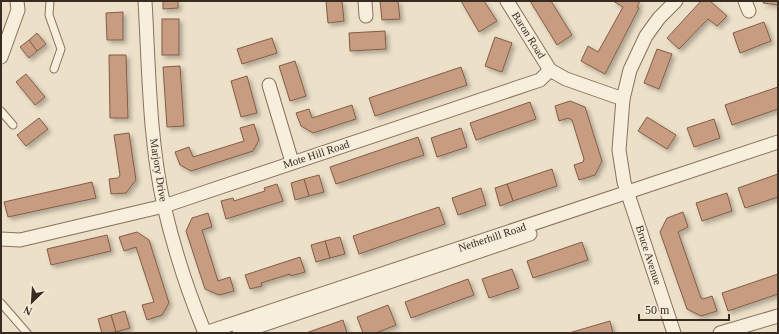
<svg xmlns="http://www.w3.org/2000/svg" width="779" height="334" font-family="'Times New Roman',serif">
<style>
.building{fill:#c79c81;stroke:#845c46;filter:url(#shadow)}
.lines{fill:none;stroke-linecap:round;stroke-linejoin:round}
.service-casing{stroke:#87725e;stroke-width:9}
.minor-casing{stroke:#87725e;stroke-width:15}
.service{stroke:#f7eedb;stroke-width:7}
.minor{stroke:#f7eedb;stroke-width:13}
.labels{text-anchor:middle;stroke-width:3.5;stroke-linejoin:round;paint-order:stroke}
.street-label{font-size:11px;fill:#382b21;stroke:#f4ebd8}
</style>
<defs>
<filter id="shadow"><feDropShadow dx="3" dy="3" stdDeviation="2" flood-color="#0004"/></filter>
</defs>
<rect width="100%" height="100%" fill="#ece0c8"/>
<!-- building -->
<g class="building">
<path d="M163 1H178V8L163 9Z"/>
<path d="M326 1H342L344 21 328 23Z"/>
<path d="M380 1H398L400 19 382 20Z"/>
<path d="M461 1H484L497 21 479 32Z"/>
<path d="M530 1H551L572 35 557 45Z"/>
<path d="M640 1 637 7 639 8 605 74 581 61 588 46 598 52 612 27 623 7 613 1Z"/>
<path d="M701 1H710L727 16 717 26 708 19 679 49 667 38Z"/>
<path d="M764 1H778V5L763 3Z"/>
<path d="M123 12V40H107L106 13Z"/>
<rect x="162" y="19" width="17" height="36"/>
<path d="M764 22 771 41 740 53 733 33Z"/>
<path d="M385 31 386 49 350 51 349 33Z"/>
<path d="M37 33 46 44 37 51 29 40Z"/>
<path d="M495 37 512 43 502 72 485 66Z"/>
<path d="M272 38 277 53 242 64 237 49Z"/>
<path d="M29 40 37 51 29 58 20 47Z"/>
<path d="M657 49 672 54 659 89 644 83Z"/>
<path d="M109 55H126L128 118H110Z"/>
<path d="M295 61 306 96 290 101 279 66Z"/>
<path d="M180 66 184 126 167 127 163 67Z"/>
<path d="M461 67 467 85 375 116 369 98Z"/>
<path d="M26 74 45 97 35 105 16 82Z"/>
<path d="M247 76 257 113 241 117 231 81Z"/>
<path d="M778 87V109L732 125 725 105Z"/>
<path d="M570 101 585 107 602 161 595 175 579 180 574 165 583 162 584 159 572 120 568 118 559 121 555 106Z"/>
<path d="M530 102 536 119 476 140 470 123Z"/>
<path d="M352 105 356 119 313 133 301 126 296 113 309 109 312 118Z"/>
<path d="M647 117 676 135 667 149 638 131Z"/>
<path d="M39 118 48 129 26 146 17 135Z"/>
<path d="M714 119 720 138 694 147 687 128Z"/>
<path d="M254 124 259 140 253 151 191 171 180 165 175 152 189 147 193 157 244 141 240 128Z"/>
<path d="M461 128 467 147 437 157 431 138Z"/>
<path d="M129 133 136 180 126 193 111 194 109 179 118 178 120 175 114 135Z"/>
<path d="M418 137 424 155 336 184 330 167Z"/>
<path d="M552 169 557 186 513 201 507 184Z"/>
<path d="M778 174V197L745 208 738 188Z"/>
<path d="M319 175 324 192 309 196 304 179Z"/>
<path d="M304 179 309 196 295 200 291 183Z"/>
<path d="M92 182 96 198 8 217 4 202Z"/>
<path d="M277 184 283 201 226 219 221 201 233 198 234 201 265 191 264 188Z"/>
<path d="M507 184 513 201 500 206 495 188Z"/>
<path d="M481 188 486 205 458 215 452 198Z"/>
<path d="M727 193 732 211 702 221 696 203Z"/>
<path d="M439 207 445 224 359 254 353 236Z"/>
<path d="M683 212 688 227 678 232 701 298 703 299 712 296 717 311 701 316 687 309 660 232 667 218Z"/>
<path d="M208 213 212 227 202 230 218 281 230 277 234 291 219 295 205 289 186 231 192 218Z"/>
<path d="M137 232 149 240 169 303 162 315 147 320 142 305 154 302 136 247 124 251 119 237Z"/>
<path d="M107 235 111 251 51 265 47 249Z"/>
<path d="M340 237 345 254 330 258 325 241Z"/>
<path d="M325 241 330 258 316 262 311 245Z"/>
<path d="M582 242 588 260 533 278 527 261Z"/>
<path d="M300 257 305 272 291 276 290 274 261 283 262 286 250 289 245 275Z"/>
<path d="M512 269 519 288 489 298 482 279Z"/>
<path d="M778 274V294L728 311 722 293Z"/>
<path d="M468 279 474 295 411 318 405 302Z"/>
<path d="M388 305 396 325 376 333H363L357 317Z"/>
<path d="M125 311 130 328 116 332 111 315Z"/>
<path d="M111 315 116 332 102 333 98 319Z"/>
<path d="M343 320 347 333H306Z"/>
<path d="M610 321 613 333H569Z"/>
</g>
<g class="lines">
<!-- service casing -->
<g class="service-casing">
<g id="service">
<path d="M50 1 49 15 61 49 54 69"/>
<path d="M1 111 13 125"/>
<path d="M1 303 27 333"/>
</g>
</g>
<!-- minor casing -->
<g class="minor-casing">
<g id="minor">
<path d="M145 1C149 69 149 139 164 206 174 249 188 292 205 333"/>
<path d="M365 1 366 16"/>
<path d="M507 1 550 70"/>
<path d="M745 1 749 11"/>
<path d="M1 57 18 10 17 1"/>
<path d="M269 85 292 162"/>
<path d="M1 239 20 240 164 206 540 80 550 70 566 79 623 99"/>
<path d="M205 333 778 142"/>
<path d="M239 333 530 234"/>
<path d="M674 333 624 182 619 150 623 99 630 70 646 36 659 18 676 1"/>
<path d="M720 333 778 316"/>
</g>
</g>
<!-- service -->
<use href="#service" class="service"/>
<!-- minor -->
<use href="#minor" class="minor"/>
</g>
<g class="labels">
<!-- street labels -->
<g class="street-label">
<text transform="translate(529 35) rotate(58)" y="4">Baron Road</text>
<text transform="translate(316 154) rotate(-18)" y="4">Mote Hill Road</text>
<text transform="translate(159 170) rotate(81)" y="4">Marjory Drive</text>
<text transform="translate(492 237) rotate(-18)" y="4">Netherhill Road</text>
<text transform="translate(649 255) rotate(72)" y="4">Bruce Avenue</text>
</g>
</g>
<!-- border -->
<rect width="779" height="334" fill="none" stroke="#382b21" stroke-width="4"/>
<!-- north arrow -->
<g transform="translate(32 302) rotate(205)" stroke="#f4ebd8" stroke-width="3" paint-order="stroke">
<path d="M0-3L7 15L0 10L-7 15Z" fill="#382b21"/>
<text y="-6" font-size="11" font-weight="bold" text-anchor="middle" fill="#382b21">N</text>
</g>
<!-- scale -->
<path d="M639 314v6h90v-6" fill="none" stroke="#382b21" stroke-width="2"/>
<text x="645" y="314" font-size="12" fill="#382b21" stroke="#f4ebd8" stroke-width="3" paint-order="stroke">50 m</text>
</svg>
